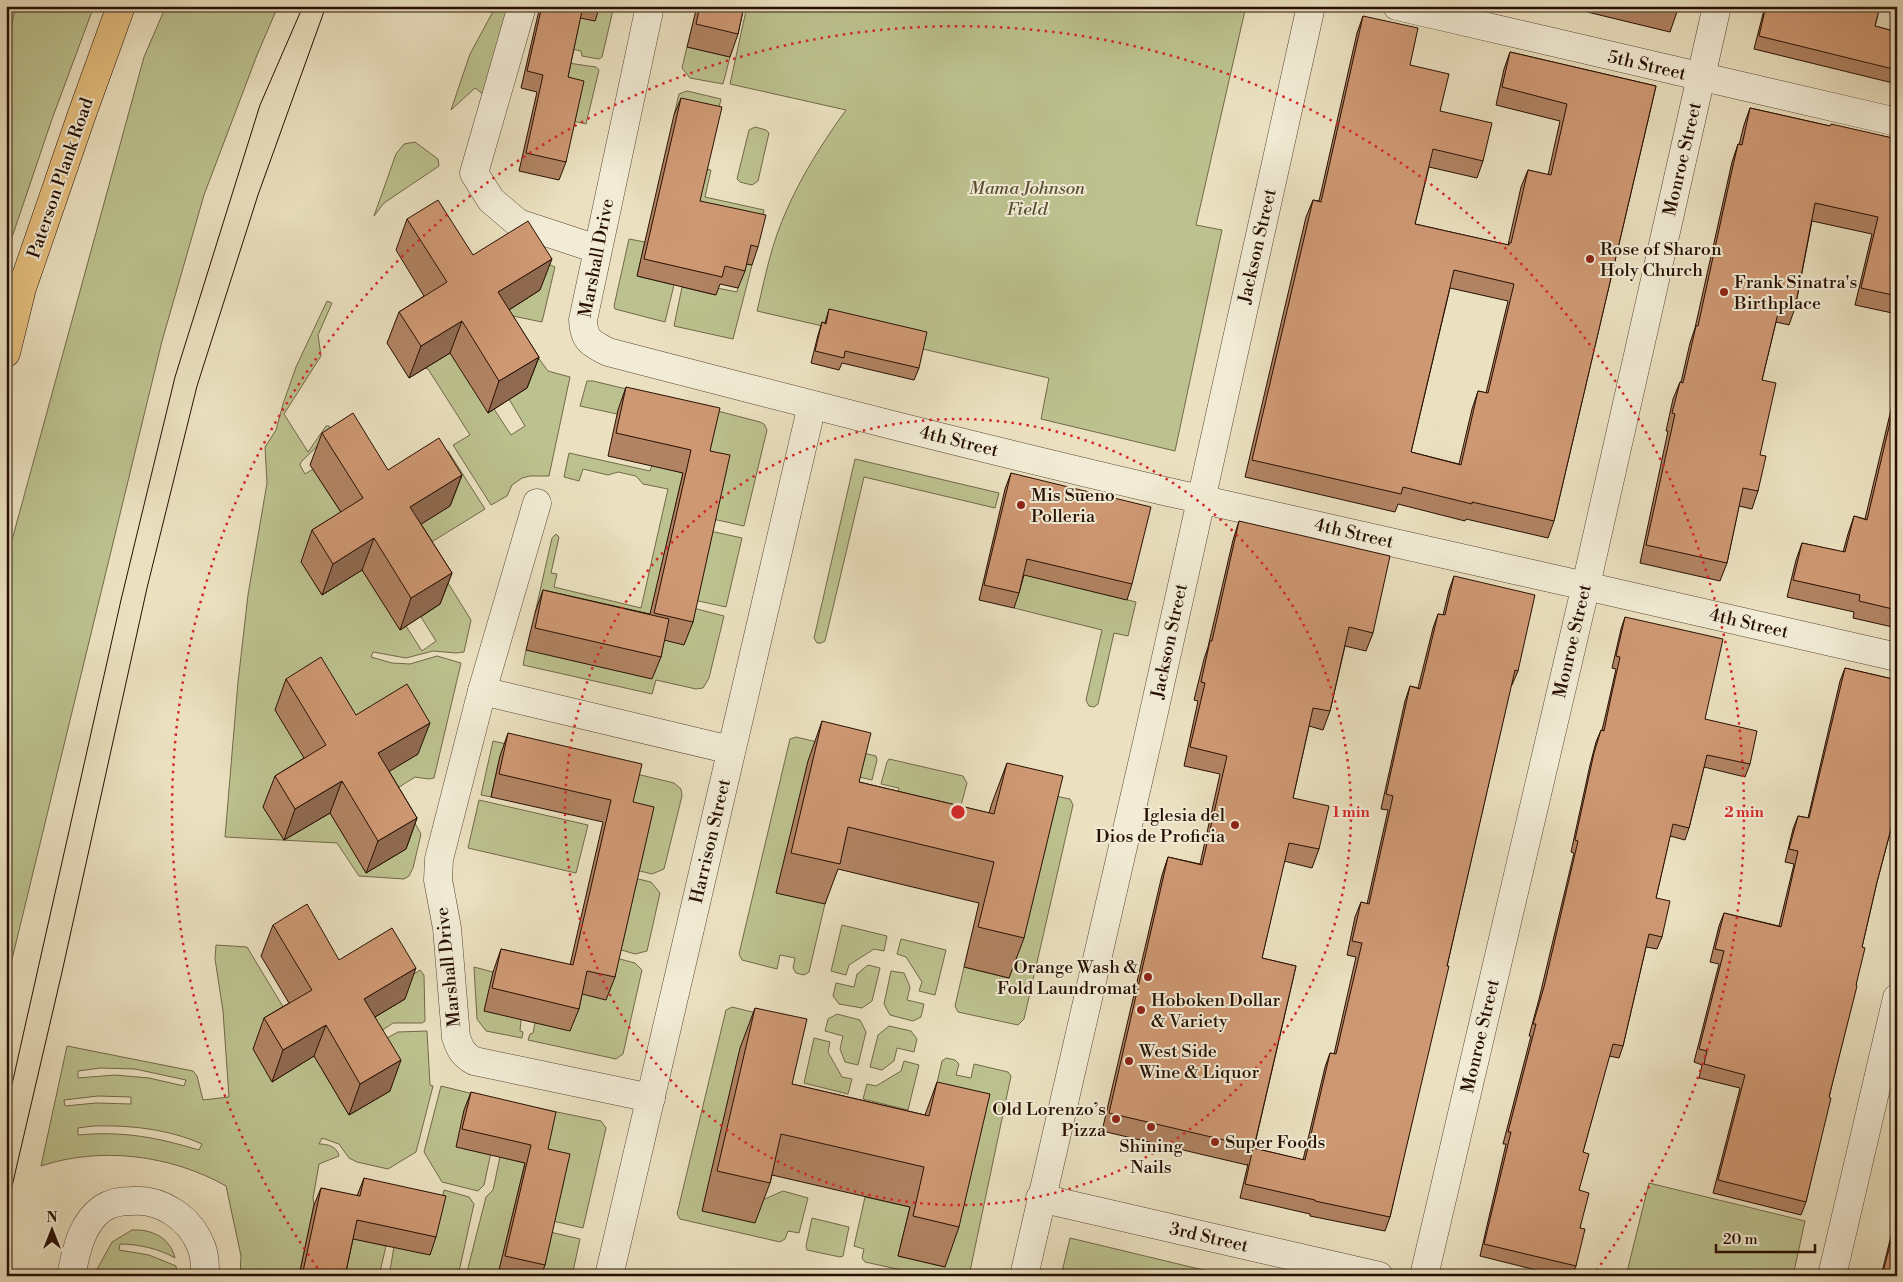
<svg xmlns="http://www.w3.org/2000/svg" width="1903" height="1282" font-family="'Libre Bodoni',serif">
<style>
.green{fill:#bcc28f;stroke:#726848;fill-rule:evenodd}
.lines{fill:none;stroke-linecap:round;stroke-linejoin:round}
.minor-casing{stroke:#584432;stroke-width:29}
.major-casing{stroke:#270f02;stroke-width:29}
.minor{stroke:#f2ecd6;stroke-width:28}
.major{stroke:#e6c080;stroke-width:28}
.tram{stroke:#270f02;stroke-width:1}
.wall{fill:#b18363;stroke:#270f02;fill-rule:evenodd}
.shaded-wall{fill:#906a50;stroke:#270f02}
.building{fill:#ce9873;stroke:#270f02;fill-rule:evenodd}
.ring{fill:none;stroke:#d62828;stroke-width:2.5;stroke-dasharray:2.5 5}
.poi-dot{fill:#8f2418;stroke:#f2ecd6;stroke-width:2}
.labels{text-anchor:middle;stroke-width:4;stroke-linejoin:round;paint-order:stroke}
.street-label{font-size:18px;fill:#270f02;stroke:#f2ecd6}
.park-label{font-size:18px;font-style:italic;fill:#5b4e33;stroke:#f2ecd6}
.poi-label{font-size:18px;fill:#270f02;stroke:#f2ecd6;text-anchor:start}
.centre{fill:#d62828;stroke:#f2ecd6;stroke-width:2.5}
.ring-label{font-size:15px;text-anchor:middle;font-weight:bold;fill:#d62828;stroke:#f2ecd6;stroke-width:4;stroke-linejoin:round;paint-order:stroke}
</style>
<rect width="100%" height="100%" fill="#ebe1c0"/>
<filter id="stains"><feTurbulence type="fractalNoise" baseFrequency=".004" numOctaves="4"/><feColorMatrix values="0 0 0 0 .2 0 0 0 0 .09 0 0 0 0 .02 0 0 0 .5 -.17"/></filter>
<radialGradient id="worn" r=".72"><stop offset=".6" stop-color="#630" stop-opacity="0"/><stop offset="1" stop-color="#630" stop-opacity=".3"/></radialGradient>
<!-- green -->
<g class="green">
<path d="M16 6H94L52 119 6 255V48Z"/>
<path d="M166 6H278L257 55 204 195 162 341 6 984V562L144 57Z"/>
<path d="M496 6H512L484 95 475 88 451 110 470 54Z"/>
<path d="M598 6H614L602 57 599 59 582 56 581 51 571 49 578 18Z"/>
<path d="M747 6H1246L1196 225 1222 230 1175 451 1041 419 1049 378 757 311C762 291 766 270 772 250 787 199 815 153 846 110L730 84Z"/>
<path d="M687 47 730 57 723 84 690 78 682 68Z"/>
<path d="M568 63 596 67 599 70 586 124 573 121 561 94Z"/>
<path d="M687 91 721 99 715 124 674 115 679 94Z"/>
<path d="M755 127 766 130 769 133 758 181 752 185 740 182 737 179 749 130Z"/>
<path d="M415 142 438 159 439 166 384 203 374 216 396 154 404 144Z"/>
<path d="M705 169 711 170 705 197 764 210 759 233 688 242Z"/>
<path d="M629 239 645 242 637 276 674 285 665 322 615 309 614 306Z"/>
<path d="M518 251 555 267 542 322 503 314Z"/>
<path d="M744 263 752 265 733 339 674 326 682 287 715 295 717 288 737 292Z"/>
<path d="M327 301 332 303 318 335 321 356 284 414 308 452 326 426H329L333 431 301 462 300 465 305 474 313 469 352 530 301 561 322 595 362 570 400 629 406 626 422 651 436 641 421 617 440 604 399 538 448 457V451L485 509 425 546 471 620 464 652 456 653 433 651 406 658 373 652 371 657 392 663 410 664 437 656 461 663 434 778 429 779 415 777 385 796 315 777 263 807 284 840 330 813 366 872 398 793 421 834 413 868 409 876 404 879 359 876 337 843 225 837 238 682 248 595 267 483 265 447 276 430 283 404 296 367Z"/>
<path d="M450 353 494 409 511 435 525 426 509 399 537 356 548 371 570 377 549 476H530L522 478 512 485 507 496 491 505 453 445 470 435 428 369 425 368Z"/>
<path d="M587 381H593L668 399 617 414 580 406Z"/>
<path d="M679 401 760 422 764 424 767 430 744 526 713 519Z"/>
<path d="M569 453 650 471 652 465 683 473 645 638 535 613 552 538 556 534 559 537 551 573 557 574 554 587 641 608 668 489 643 484 636 476 618 472 608 475 583 469 579 481 564 477Z"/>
<path d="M855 459 999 493 995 508 864 477 825 641 821 643H817L814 638Z"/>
<path d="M710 531 742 538 726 607 694 600Z"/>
<path d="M1022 574 1136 602 1128 636 1114 633 1098 704 1094 707 1089 706 1086 700 1102 630 1014 608Z"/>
<path d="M693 608 724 616 709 678 703 688 696 689 656 680 652 694 523 665 526 650 662 640Z"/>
<path d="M796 737 876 756 877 760 872 780 855 776 809 972 804 975 796 973 793 968 795 958 780 955 777 969 742 960 739 954 790 739Z"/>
<path d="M493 741 559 756H500L491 797 481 795Z"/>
<path d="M889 759 963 776 967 783 955 828 888 833 899 788 881 784 887 762Z"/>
<path d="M587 762 674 783 681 789 682 796 664 869 652 874 636 870Z"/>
<path d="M1015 788 1070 799 1073 805 1024 1019 1018 1025 958 1012 955 1006 964 967 1009 978Z"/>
<path d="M479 800 588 825 576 873 468 848Z"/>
<path d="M634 878 651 882 660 893 647 951 635 954 618 949Z"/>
<path d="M842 925 887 936 884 951 874 949 849 965 846 975 831 971Z"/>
<path d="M901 939 946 950 935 995 919 991 922 982 906 957 897 954Z"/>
<path d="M216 945 247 947 294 1025 272 1081 314 1056 349 1115 365 1050 398 1032 427 1031 430 1085 433 1086 416 1152 388 1169 357 1162 349 1158 339 1144 322 1138 319 1144C327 1144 337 1146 339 1156L319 1164 313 1198 314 1205 299 1276H240L241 1256 226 1186C171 1155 101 1146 41 1166L67 1046 193 1071 197 1076 203 1100 229 1097 223 1011 215 959ZM100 1068 135 1069 186 1080 184 1086 149 1078 115 1075 78 1078V1071ZM98 1096 131 1097V1104L96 1103 65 1106 64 1100ZM93 1126C130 1125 168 1129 202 1144L199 1150C155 1137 124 1131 78 1135V1128Z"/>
<path d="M616 958 635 963 642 970 623 1054 616 1059 528 1040 530 1034 533 1033 535 1023 579 994Z"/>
<path d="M868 965 880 968 872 1001 862 1008 839 1004 833 996 836 983 854 987 857 974Z"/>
<path d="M474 967 493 972 521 1020 520 1031 523 1032 522 1038 486 1031 477 1019Z"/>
<path d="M420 970 424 975 425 1021 422 1023H393L368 1040 361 1025 404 999 397 985Z"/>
<path d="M891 971 904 973 910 987 907 1000 924 1004 921 1017 913 1021 890 1015 884 1004Z"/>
<path d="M732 1007 793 1022 760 1201 783 1191 808 1198 799 1233 788 1231 785 1239 780 1242 680 1219 677 1214 726 1010Z"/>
<path d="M837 1014 860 1020 866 1032 858 1065 845 1062 840 1049 843 1036 825 1031 828 1019Z"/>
<path d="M889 1026 911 1031 917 1039 914 1052 897 1048 894 1061 882 1070 870 1067 878 1035Z"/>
<path d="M814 1038 830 1042 828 1052 842 1077 852 1079 848 1094 804 1083Z"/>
<path d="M946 1058 955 1060 959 1064 956 1075 971 1078 974 1064 1008 1072 1011 1076 969 1276H929L865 1262 862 1258 864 1249 854 1246 865 1197 910 1207 898 1256 945 1267 928 1122 942 1061Z"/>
<path d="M904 1061 919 1065 908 1110 863 1099 867 1084 876 1086 901 1071Z"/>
<path d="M441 1086 502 1101 484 1185 478 1191 442 1182 424 1152Z"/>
<path d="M513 1103 601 1121 606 1128 583 1228 553 1221Z"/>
<path d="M500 1157 525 1163 499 1273 508 1276H466L486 1197 493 1190Z"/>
<path d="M1649 1183 1805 1221 1793 1276H1626Z"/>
<path d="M444 1190 469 1197 474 1204 458 1276H389L394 1247 439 1214Z"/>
<path d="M812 1218 849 1227 843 1256 840 1257 807 1250 806 1246Z"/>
<path d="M132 1230C151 1229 170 1237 175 1258 160 1249 138 1244 120 1244L119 1250 149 1255 176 1266 177 1276H134L95 1273 112 1242Z"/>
<path d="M550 1232 580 1239 572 1276H540Z"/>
<path d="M351 1238 386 1246 379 1276H342Z"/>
<path d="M1070 1238 1220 1274V1276H1061Z"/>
</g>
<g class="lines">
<!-- minor casing -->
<g class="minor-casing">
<g id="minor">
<path d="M522 6 474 173 491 200 518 223 597 249"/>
<path d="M650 6 583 320C584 341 591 343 608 352 793 400 978 448 1164 491 1408 546 1653 601 1897 657"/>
<path d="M1397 6 1897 122"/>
<path d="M537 503 482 691 731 750"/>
<path d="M482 691 439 859 438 880 447 928 456 1037C460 1049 463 1055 474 1061L651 1098"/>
<path d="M1040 1198 1379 1276"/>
<path d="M71 1276C76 1252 81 1223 103 1208 112 1202 122 1201 132 1201 162 1199 190 1218 201 1246 205 1255 205 1266 205 1276"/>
<path d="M609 1276 812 405"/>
<path d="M1024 1276 1149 734 1311 6"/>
<path d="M1424 1276 1586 585 1717 6"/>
<path d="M1832 1276 1897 998"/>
</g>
</g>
<!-- major casing -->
<g class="major-casing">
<path id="major" d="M6 353 22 288 82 114 121 6"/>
</g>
<!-- minor -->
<use href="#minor" class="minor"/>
<!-- major -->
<use href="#major" class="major"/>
<!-- tram -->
<g class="tram">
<path d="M6 1111 121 600 175 377 260 105 303 6"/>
<path d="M6 1212 62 972 147 588 197 386 258 195 326 6"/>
</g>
</g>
<!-- wall -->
<g class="wall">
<path d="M540 6H600L595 21 580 18 568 77 566 162 559 180 519 171 537 92 521 88Z"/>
<path d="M697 6H744L738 34 730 57 687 47Z"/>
<path d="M1580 6H1679L1670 32 1579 10Z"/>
<path d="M1765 6H1880L1875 26 1897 32V84L1754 49Z"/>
<path d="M1363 16 1410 65 1440 111 1483 161 1477 178 1429 167 1415 224 1508 245 1521 187 1528 170 1548 175 1560 121 1496 105 1504 69 1510 52 1656 86 1554 521 1548 538 1466 519 1465 521 1398 504 1395 512 1245 477 1306 217 1313 200 1319 201 1357 33ZM1450 288 1508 301 1486 393 1478 391 1472 409 1459 464 1411 452Z"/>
<path d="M681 98 700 201 758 247 752 265 746 264 745 271 738 288 720 284 716 295 637 276 674 115Z"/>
<path d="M1750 108 1830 126 1897 139V314L1855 305 1872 234 1812 221 1795 308 1789 325 1776 322 1762 380 1758 491 1752 509 1739 506 1727 563 1720 581 1640 563 1668 431H1666L1673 399 1680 382H1681L1690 343 1695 328 1732 162 1738 144 1739 145 1744 125Z"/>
<path d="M407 219 473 255 540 290 509 310 539 357 527 388 488 413 450 353 409 378 387 343 399 312 424 296 396 250Z"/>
<path d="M829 309 919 368 914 380 842 363 839 370 811 363 818 335 822 322 825 323Z"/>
<path d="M626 387 710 451 693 622 684 645 664 640 661 657 652 679 526 650 535 613 543 590 650 614 683 473 608 456 618 410Z"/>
<path d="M1897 387V628L1853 618 1854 612 1787 597 1796 560 1802 543 1843 552 1848 534 1854 516 1865 519 1895 393Z"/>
<path d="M322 433 388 470 462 475 450 506 421 524 452 573 440 604 400 630 362 570 322 595 301 562 312 530 341 512 310 465Z"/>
<path d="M1011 473 1132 584 1127 600 1024 575 1019 593 1014 608 979 600 1005 489Z"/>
<path d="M1239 521 1373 633 1366 651 1345 646 1330 711 1323 730 1309 726 1293 798 1319 849 1312 868 1284 861 1262 958 1296 966 1254 1148 1303 1160 1325 1067 1330 1053 1334 1054 1356 957 1347 955 1355 917 1361 902 1367 904 1388 810 1381 809 1405 701 1410 686 1418 688 1433 628 1438 614 1443 615 1449 590 1454 576 1518 671 1512 685H1511L1390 1217 1385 1231 1310 1216V1214L1240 1198 1248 1164 1247 1165 1102 1131 1162 875 1168 857 1200 864 1220 774 1184 766 1198 701 1194 700 1204 659 1208 647 1233 540Z"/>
<path d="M1625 617 1705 719 1750 764 1745 777 1704 767 1689 828 1685 840 1670 836 1656 898 1662 937 1657 949 1646 947 1623 1046 1619 1058 1609 1056 1583 1152 1579 1190 1580 1228 1576 1266 1572 1276H1560L1480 1256 1506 1144H1503L1531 1036H1529L1539 999 1574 853 1571 852 1590 765 1596 742 1601 730H1602L1607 709 1616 669 1612 668 1621 629Z"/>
<path d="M1845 668 1897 680V815L1896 818H1894L1877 882 1862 947 1856 985 1829 1097 1806 1202 1801 1215 1713 1193 1740 1088 1699 1078 1702 1065 1694 1062 1719 964 1710 962 1719 926 1724 913 1779 926 1794 864 1785 862 1793 829 1798 816 1808 818 1840 681Z"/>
<path d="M286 679 356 715 418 754 389 771 417 818 406 849 366 873 330 813 284 840 263 807 275 776 304 758 275 710Z"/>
<path d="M822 721 859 782 989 813 992 803 1007 763 1024 938 1009 978 964 967 979 903 838 869 825 904 776 893 808 761Z"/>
<path d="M508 733 633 802 615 977 606 1000 582 994 579 1009 570 1031 484 1011 493 972 501 949 570 965 603 822 491 797 500 756Z"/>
<path d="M273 925 339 960 405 999 375 1017 390 1091 349 1115 314 1056 272 1082 253 1049 264 1018 289 1003 261 956Z"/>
<path d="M755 1008 792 1084 925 1115 937 1082 959 1227 945 1267 898 1256 910 1207 772 1175 770 1183 755 1223 702 1211 740 1048Z"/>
<path d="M471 1092 548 1149 545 1265 541 1276H508L498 1274 525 1163 456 1147 464 1110Z"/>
<path d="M364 1178 436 1237 430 1255 353 1239 345 1276H299L314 1205 321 1188 357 1196Z"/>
<path d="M1897 1212V1276H1881Z"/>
</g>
<!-- shaded-wall -->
<g class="shaded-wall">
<path d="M552 259 540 290 487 324 498 292Z"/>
<path d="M462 321 450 353 409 378 421 346Z"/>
<path d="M539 357 527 388 488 413 499 381Z"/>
<path d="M462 475 450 506 399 538 410 507Z"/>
<path d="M374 538 362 570 322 595 333 564Z"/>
<path d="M452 573 440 604 400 630 411 598Z"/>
<path d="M430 723 418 754 367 785 378 753Z"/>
<path d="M342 781 330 813 284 840 295 809Z"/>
<path d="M417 818 406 849 366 873 378 841Z"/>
<path d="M416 968 405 999 353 1030 364 999Z"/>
<path d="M326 1025 314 1056 272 1082 283 1050Z"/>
<path d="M401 1060 390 1091 349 1115 360 1084Z"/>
</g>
<!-- building -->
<g class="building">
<path d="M542 6H583L568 77 584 81 566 162 526 153 543 75 527 71Z"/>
<path d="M700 6H744L738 34 696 24Z"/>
<path d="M1654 6H1679L1678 12Z"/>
<path d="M1766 6H1880L1875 26 1897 32V70L1759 36Z"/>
<path d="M1363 16 1418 28 1410 65 1449 74 1440 111 1492 123 1483 161 1433 149 1415 224 1509 245V243H1511L1528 170 1551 175 1567 104 1502 87 1510 52 1656 86 1554 521 1472 502V504L1403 487 1401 494 1252 460 1313 200 1321 202ZM1454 270 1514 284 1488 393 1478 391 1461 465 1411 452Z"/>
<path d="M681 98 722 107 700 201 766 215 758 247 751 245 745 271 725 266 722 277 644 259Z"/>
<path d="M1750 108 1830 126 1831 124 1897 139V296L1861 288 1878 217 1815 203 1795 308 1780 305 1762 380 1776 383 1760 455 1766 456 1758 491 1743 488 1727 563 1646 545 1675 414 1672 413 1680 382 1683 383 1696 326H1698L1732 170 1738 144 1742 145Z"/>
<path d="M438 200 473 255 528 221 552 259 498 292 539 357 499 381 462 321 421 346 399 312 447 282 407 219Z"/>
<path d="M829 309 927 332 919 368 845 351 844 358 815 351 822 322 826 324Z"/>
<path d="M626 387 720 408 710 451 730 455 693 622 654 613 691 450 616 433Z"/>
<path d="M1897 393V610L1859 601 1860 595 1793 580 1802 543 1845 552 1854 516 1867 520Z"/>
<path d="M353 413 388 470 439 438 462 475 410 507 452 573 411 598 374 538 333 564 312 530 363 498 322 433Z"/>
<path d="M1011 473 1151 507 1132 584 1027 559 1019 593 984 585Z"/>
<path d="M1239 521 1390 556 1373 633 1349 627 1330 711 1313 708 1293 798 1329 806 1319 849 1289 843 1262 958 1296 966 1254 1147 1109 1113 1168 857 1202 865 1227 756 1190 747 1205 683 1201 682 1210 641H1212Z"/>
<path d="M1454 576 1535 595 1518 671 1515 670 1447 966H1449L1390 1217 1315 1201V1200L1245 1184 1253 1148 1305 1160 1330 1053 1336 1054 1362 943 1352 941 1361 902 1369 904 1393 796 1386 794 1410 686 1420 689 1438 614 1445 615Z"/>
<path d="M543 590 669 619 661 657 535 628Z"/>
<path d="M1625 617 1723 639 1705 719 1757 731 1750 764 1707 755 1689 828 1673 824 1656 898 1670 901 1662 937 1649 934 1623 1046 1613 1044 1583 1152 1589 1154 1579 1190 1589 1193 1580 1228 1585 1229 1576 1266 1484 1244 1511 1132H1508L1536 1024H1533L1544 987 1578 841 1575 840 1594 753 1601 730 1604 731 1611 697 1620 657 1616 656Z"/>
<path d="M321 657 356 715 407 684 430 723 378 753 417 818 378 841 342 781 295 809 275 776 326 745 286 679Z"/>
<path d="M1845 668 1897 680V806L1877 882 1862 947 1865 948 1856 985 1857 986 1829 1097 1831 1098 1806 1202 1718 1180 1745 1075 1704 1064 1707 1051 1699 1049 1724 951 1715 949 1724 913 1781 927 1798 851 1789 849 1798 816 1809 818Z"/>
<path d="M822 721 871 733 859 782 994 814 1007 763 1063 776 1024 938 978 927 994 862 848 827 840 864 791 853Z"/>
<path d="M508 733 642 764 633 802 654 807 615 977 587 971 579 1009 492 988 501 949 573 965 611 800 499 774Z"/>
<path d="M307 904 339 960 392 928 416 968 364 999 401 1060 360 1084 326 1025 283 1050 264 1018 312 990 273 925Z"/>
<path d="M755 1008 807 1019 792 1084 929 1116 937 1082 990 1094 959 1227 913 1216 924 1167 781 1134 770 1183 717 1171Z"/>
<path d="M471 1092 556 1112 548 1149 570 1154 545 1265 505 1256 531 1145 462 1129Z"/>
<path d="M364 1178 446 1196 436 1237 357 1220 345 1276H302L321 1188 360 1196Z"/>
<path d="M1897 1218V1276H1882Z"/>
<path d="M1257 1272 1271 1276H1256Z"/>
</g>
<!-- distance rings -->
<g class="ring">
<circle cx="958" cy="812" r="393"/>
<path d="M322 1274A786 786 0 1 1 1594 1274"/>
</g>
<!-- markers -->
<g class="poi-dot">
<circle cx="1590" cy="259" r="5"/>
<circle cx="1724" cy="292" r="5"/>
<circle cx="1021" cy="505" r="5"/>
<circle cx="1235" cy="825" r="5"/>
<circle cx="1148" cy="977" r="5"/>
<circle cx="1141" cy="1010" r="5"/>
<circle cx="1129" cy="1061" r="5"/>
<circle cx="1116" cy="1119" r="5"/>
<circle cx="1151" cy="1127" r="5"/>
<circle cx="1215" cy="1142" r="5"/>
</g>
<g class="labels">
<!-- street labels -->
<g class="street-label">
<text transform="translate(1647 65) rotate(13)" y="6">5th Street</text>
<text transform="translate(1682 159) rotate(-77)" y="6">Monroe Street</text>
<text transform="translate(60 178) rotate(-71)" y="6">Paterson Plank Road</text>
<text transform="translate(1257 246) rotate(-77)" y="6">Jackson Street</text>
<text transform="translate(596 258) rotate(-79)" y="6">Marshall Drive</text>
<text transform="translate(959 441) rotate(14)" y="6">4th Street</text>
<text transform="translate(1354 533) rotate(13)" y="6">4th Street</text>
<text transform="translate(1749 623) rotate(13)" y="6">4th Street</text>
<text transform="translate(1169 641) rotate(-78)" y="6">Jackson Street</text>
<text transform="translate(1572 641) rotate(-77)" y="6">Monroe Street</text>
<text transform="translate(710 841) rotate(-77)" y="6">Harrison Street</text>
<text transform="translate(448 967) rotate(-96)" y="6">Marshall Drive</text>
<text transform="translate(1480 1036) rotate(-77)" y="6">Monroe Street</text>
<text transform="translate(1209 1237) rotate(13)" y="6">3rd Street</text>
</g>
<!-- park labels -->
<g class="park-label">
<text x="1027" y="194">Mama Johnson<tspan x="1027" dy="21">Field</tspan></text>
</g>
<!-- poi labels -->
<g class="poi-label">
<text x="1600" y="255">Rose of Sharon<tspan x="1600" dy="21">Holy Church</tspan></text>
<text x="1734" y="288">Frank Sinatra's<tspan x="1734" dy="21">Birthplace</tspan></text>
<text x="1031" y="501">Mis Sueno<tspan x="1031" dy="21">Polleria</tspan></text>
<text x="1225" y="821" text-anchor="end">Iglesia del<tspan x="1225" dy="21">Dios de Proficia</tspan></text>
<text x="1138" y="973" text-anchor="end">Orange Wash &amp;<tspan x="1138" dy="21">Fold Laundromat</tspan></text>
<text x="1151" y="1006">Hoboken Dollar<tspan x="1151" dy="21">&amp; Variety</tspan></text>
<text x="1139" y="1057">West Side<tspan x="1139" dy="21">Wine &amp; Liquor</tspan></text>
<text x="1106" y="1115" text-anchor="end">Old Lorenzo’s<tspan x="1106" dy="21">Pizza</tspan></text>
<text x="1225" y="1148">Super Foods</text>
<text x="1151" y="1152" text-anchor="middle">Shining<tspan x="1151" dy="21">Nails</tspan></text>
</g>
</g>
<circle cx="958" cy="812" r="8" class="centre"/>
<g class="ring-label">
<text x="1351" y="817">1 min</text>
<text x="1744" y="817">2 min</text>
</g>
<!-- margin -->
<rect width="1903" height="1282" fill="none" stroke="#ebe1c0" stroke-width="25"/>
<rect x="8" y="8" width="1888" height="1267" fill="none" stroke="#270f02" stroke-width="2.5"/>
<rect x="12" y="12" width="1878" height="1257" fill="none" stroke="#270f02"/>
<!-- north arrow -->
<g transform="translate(52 1230)" stroke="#f2ecd6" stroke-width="4" paint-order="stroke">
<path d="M0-4L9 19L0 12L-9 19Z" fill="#270f02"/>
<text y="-8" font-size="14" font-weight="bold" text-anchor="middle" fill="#270f02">N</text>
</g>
<!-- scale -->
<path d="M1716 1244v8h99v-8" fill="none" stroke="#270f02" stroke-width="2.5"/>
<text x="1723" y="1244" font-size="15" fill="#270f02" stroke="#f2ecd6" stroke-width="4" paint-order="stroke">20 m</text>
<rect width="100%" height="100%" filter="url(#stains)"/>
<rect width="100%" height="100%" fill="url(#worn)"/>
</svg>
